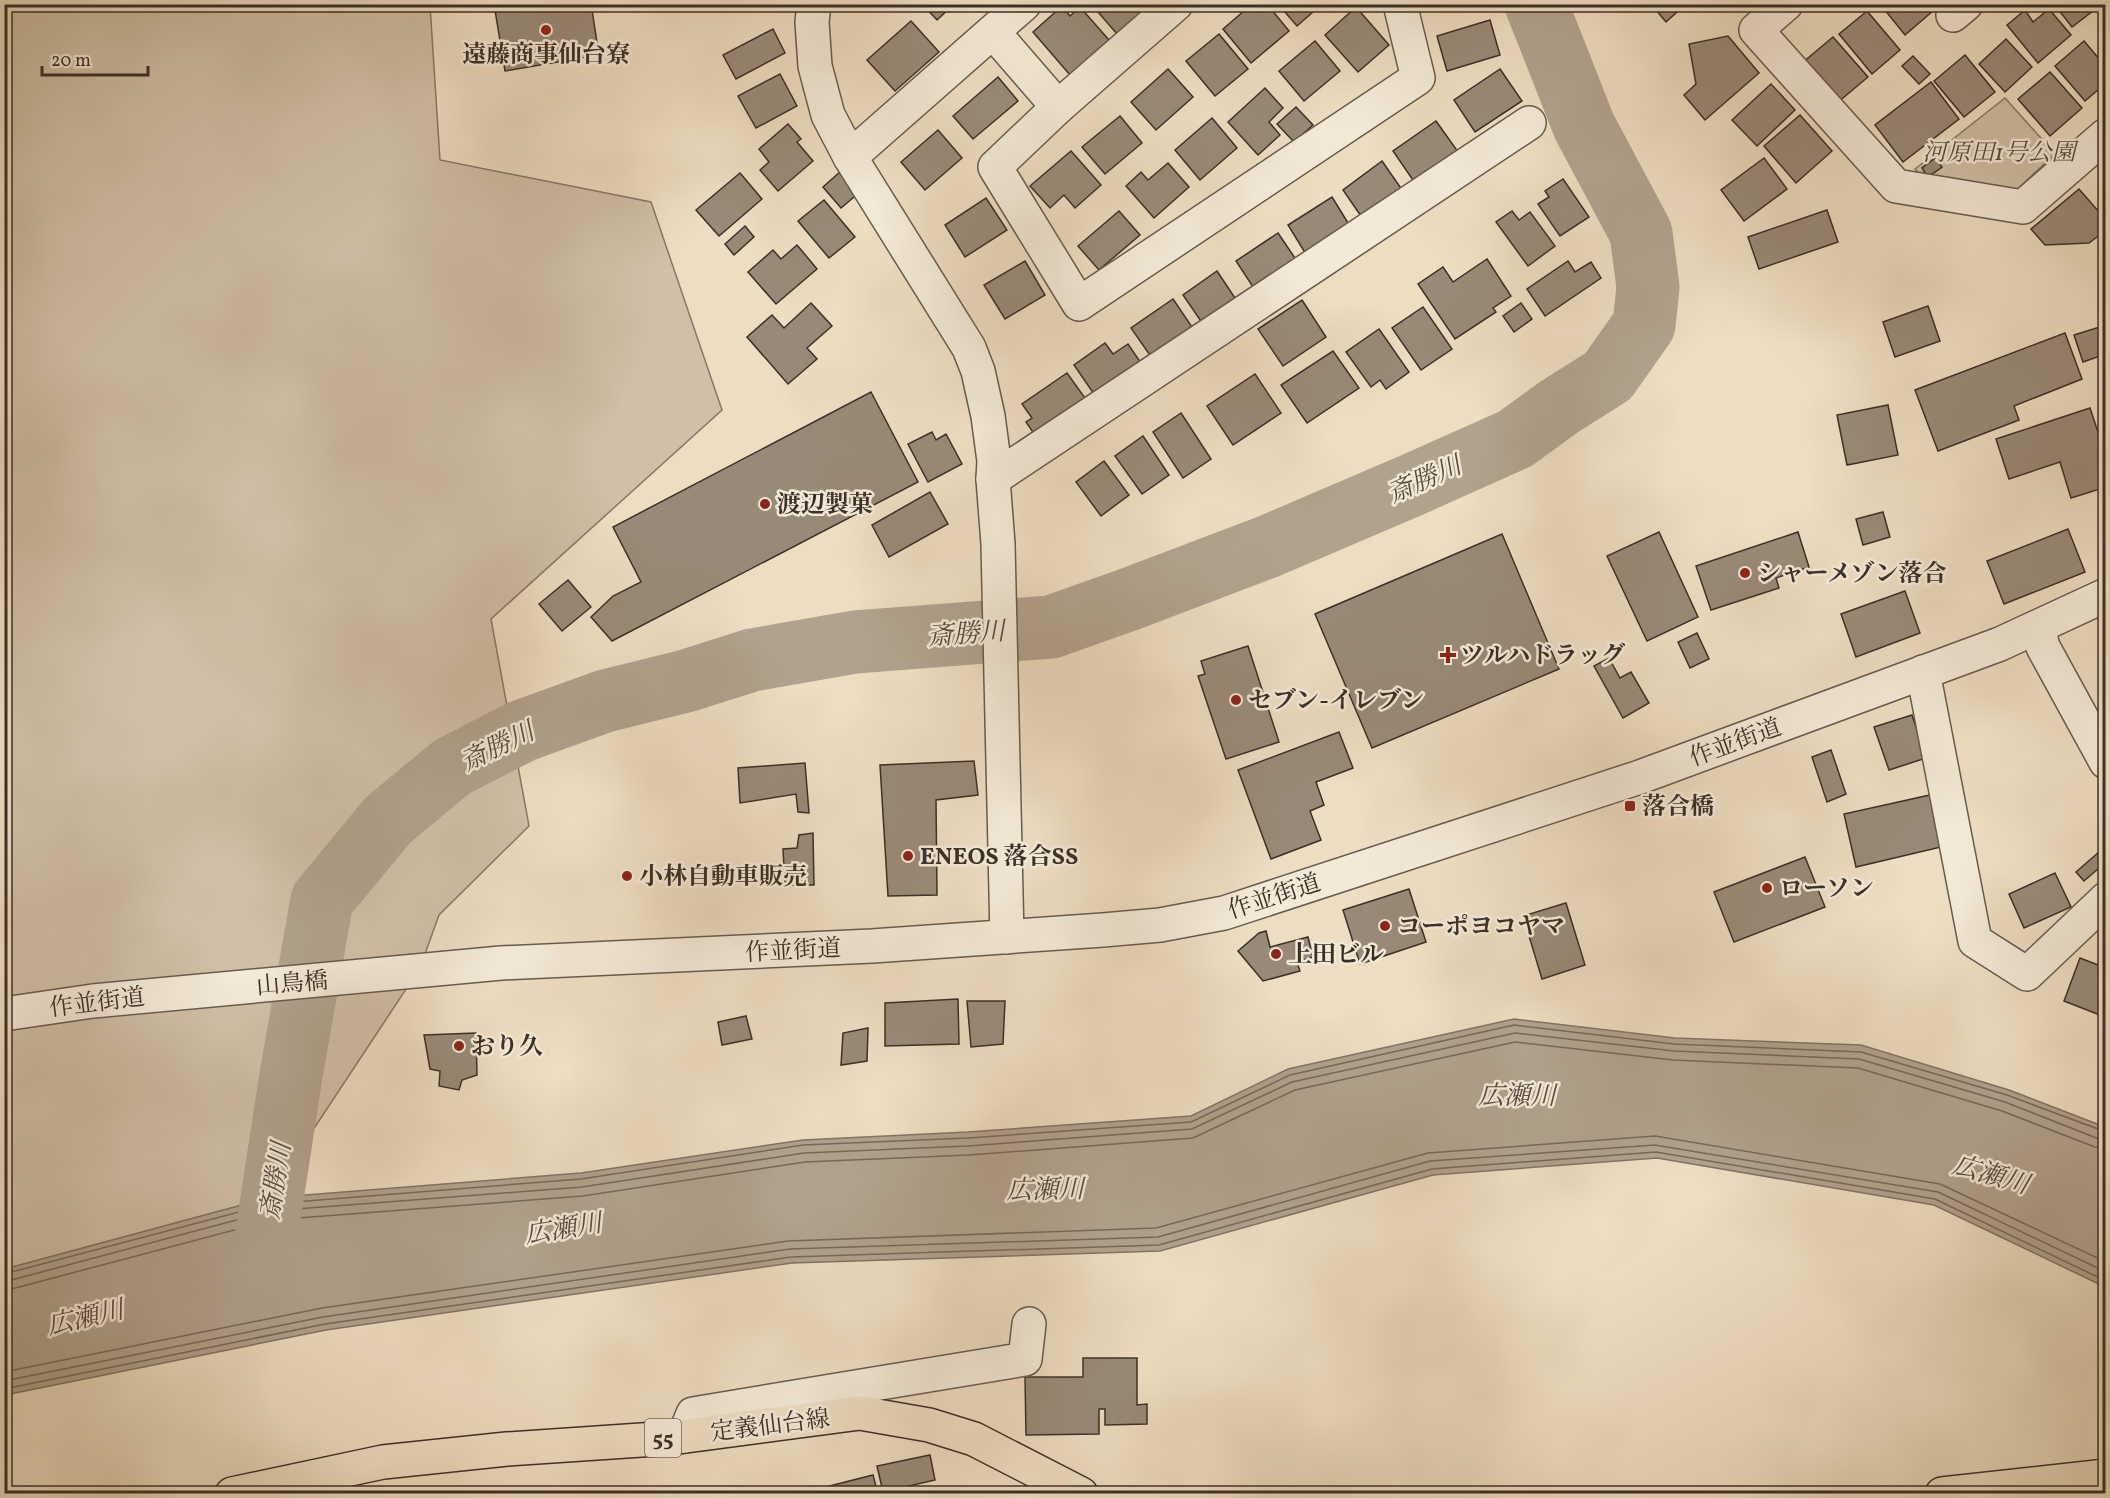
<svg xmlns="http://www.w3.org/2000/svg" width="2110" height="1498" font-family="Vollkorn,'Noto Serif JP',serif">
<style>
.green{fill:#cfc0a7;stroke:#857868;stroke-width:1.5}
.water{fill:#b0a28d;stroke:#817465;stroke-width:1.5}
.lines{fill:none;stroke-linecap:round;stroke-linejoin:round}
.shore{stroke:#76695a;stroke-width:1.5}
.river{stroke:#b0a28d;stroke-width:63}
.building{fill:#988a78;stroke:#3b3028;stroke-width:1.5}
.minor-casing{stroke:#685b4e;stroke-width:36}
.major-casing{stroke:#3b3028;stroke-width:36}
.minor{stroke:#f3e9d7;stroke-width:33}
.major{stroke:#edddc1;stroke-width:33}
.poi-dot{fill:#8f2418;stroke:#f3e9d7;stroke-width:2}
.labels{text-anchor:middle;stroke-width:5;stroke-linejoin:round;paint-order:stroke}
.shield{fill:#f3e9d7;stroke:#72685c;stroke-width:1.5}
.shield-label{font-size:22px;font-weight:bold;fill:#3b3028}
.poi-label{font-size:24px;font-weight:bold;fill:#3b3028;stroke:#f3e9d7;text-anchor:start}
.park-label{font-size:24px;font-style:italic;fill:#594d41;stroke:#f3e9d7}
.street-label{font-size:24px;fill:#3b3028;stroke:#f3e9d7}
.water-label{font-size:26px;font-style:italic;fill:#584c41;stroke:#f3e9d7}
</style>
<rect width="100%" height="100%" fill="#edddc1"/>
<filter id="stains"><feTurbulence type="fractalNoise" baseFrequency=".00333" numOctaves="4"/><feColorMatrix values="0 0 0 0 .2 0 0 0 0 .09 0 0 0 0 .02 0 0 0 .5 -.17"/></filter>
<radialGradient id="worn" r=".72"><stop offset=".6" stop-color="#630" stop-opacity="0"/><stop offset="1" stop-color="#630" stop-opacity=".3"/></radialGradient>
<!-- green -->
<g class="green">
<path d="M5 5H430L440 160 651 202 722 410 491 619 529 826 439 915 420 968 268 1198 5 1269Z"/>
<path d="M2005 98 2055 154 2009 197 1925 179 1915 169Z"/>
</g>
<!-- water -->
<path class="water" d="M1514 1019 1675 1038 1861 1045 2009 1090 2105 1127V1287L1934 1205 1657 1158 1433 1175 1160 1251 792 1263 326 1330 5 1395V1269L268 1198 581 1173 803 1140 968 1132 1191 1116 1288 1069Z"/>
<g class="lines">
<!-- shore -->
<g class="shore">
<path d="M4 1274 269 1204 581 1179 803 1145 968 1138 1191 1122 1290 1075 1514 1025 1674 1044 1861 1052 2007 1095 2106 1132"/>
<path d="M4 1282 270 1211 582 1187 804 1153 968 1146 1192 1129 1292 1082 1515 1033 1674 1051 1859 1059 2005 1102 2099 1139 2106 1140"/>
<path d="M4 1291 272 1220 583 1196 805 1162 969 1155 1193 1138 1295 1090 1515 1042 1673 1060 1858 1068 2002 1111 2095 1147 2106 1149"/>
<path d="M4 1372 322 1308 788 1241 1156 1228 1428 1153 1655 1136 1940 1184 2106 1262"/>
<path d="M4 1381 323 1317 790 1249 1158 1237 1430 1161 1655 1145 1938 1192 2106 1272"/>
<path d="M4 1389 325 1324 791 1257 1159 1245 1432 1169 1656 1152 1935 1199 2106 1281"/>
</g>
<!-- river -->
<path class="river" d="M260 1277 291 1075 322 900 388 820 452 767 522 731 605 701 686 681 752 660 855 642 1051 627 1130 599 1267 547 1412 485 1515 439 1559 407 1608 376 1644 325 1648 287 1641 233 1584 126 1536 4"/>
</g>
<!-- building -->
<g class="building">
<path d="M494 4H591L599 55 505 71Z"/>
<path d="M922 4H954L937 20Z"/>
<path d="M1091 4H1151L1117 34Z"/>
<path d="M1252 4H1267L1289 31 1251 63 1223 29Z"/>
<path d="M1278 4H1322L1297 26Z"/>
<path d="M1651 4H1686L1666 22Z"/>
<path d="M1880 4H1941L1905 35Z"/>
<path d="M2054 4H2096L2098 7 2072 27Z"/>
<path d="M1062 6 1070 16 1080 7 1109 40 1070 75 1033 32Z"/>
<path d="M1356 7 1389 45 1358 72 1325 35Z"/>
<path d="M2049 9 2071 35 2038 63 2007 25 2025 10 2033 22Z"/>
<path d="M1867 11 1900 50 1872 74 1839 34Z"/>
<path d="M1490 20 1500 55 1447 71 1437 36Z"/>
<path d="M911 21 939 52 895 91 867 60Z"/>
<path d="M773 29 785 53 736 79 723 55Z"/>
<path d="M1219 34 1248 69 1215 96 1186 61Z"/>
<path d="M1728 36 1759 73 1705 120 1684 95 1696 84 1689 44Z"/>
<path d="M1833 37 1868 77 1837 103 1802 63Z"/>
<path d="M2006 39 2032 67 2005 92 1979 64Z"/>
<path d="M1315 41 1340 71 1304 101 1279 71Z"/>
<path d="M2084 41 2106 67V83L2085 101 2055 66Z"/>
<path d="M1965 55 1995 92 1964 117 1934 81Z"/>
<path d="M1913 56 1930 74 1919 84 1902 66Z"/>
<path d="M1168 69 1193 97 1156 130 1131 102Z"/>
<path d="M1500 69 1522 101 1475 132 1454 100Z"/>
<path d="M2050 72 2082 108 2050 136 2018 99Z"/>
<path d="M780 74 797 106 756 128 738 96Z"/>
<path d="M998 77 1018 101 973 139 953 116Z"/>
<path d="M1931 82 1959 119 1903 162 1875 125Z"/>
<path d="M1771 84 1795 110 1757 146 1732 120Z"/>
<path d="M1265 88 1283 108 1269 122 1280 135 1258 155 1228 122Z"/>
<path d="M1296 107 1313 125 1294 142 1277 124Z"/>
<path d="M1800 115 1832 151 1796 183 1764 146Z"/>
<path d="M1120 116 1142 143 1105 174 1082 147Z"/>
<path d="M1212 118 1237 148 1200 180 1175 150Z"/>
<path d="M1436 121 1461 156 1417 186 1393 151Z"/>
<path d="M788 124 801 139 797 142 813 161 778 191 760 170 769 162 759 149Z"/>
<path d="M938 130 962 158 925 190 901 162Z"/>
<path d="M1071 151 1101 185 1075 208 1064 195 1050 208 1030 186Z"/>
<path d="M1764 158 1787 189 1744 221 1721 190Z"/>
<path d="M1935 158 1942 167 1928 177 1922 168Z"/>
<path d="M1382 161 1405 194 1365 222 1343 190Z"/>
<path d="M1168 163 1189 187 1154 218 1126 186 1141 172 1148 180Z"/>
<path d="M842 170 860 192 841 208 823 187Z"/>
<path d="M740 173 762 199 719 236 696 210Z"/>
<path d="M1563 179 1589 217 1560 236 1538 204 1549 197 1545 191Z"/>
<path d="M2079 189 2106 220V230L2089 243 2045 245 2031 229Z"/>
<path d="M1332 197 1353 231 1309 259 1288 225Z"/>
<path d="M986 198 1007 230 965 257 945 225Z"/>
<path d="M824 200 855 237 829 258 798 221Z"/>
<path d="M1827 210 1838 242 1759 269 1748 237Z"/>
<path d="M1119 211 1140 235 1099 270 1078 246Z"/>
<path d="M1512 211 1519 220 1530 212 1555 246 1528 266 1496 222Z"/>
<path d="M745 226 754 237 734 255 725 244Z"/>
<path d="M1278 233 1299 264 1257 293 1236 261Z"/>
<path d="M797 245 817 269 776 304 748 272 773 250 781 259Z"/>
<path d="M1487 259 1511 296 1493 308 1496 312 1455 339 1418 284 1443 267 1453 282Z"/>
<path d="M1025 261 1045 295 1005 319 984 285Z"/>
<path d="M1568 261 1575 272 1591 262 1601 278 1545 316 1527 289Z"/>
<path d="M1217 271 1239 304 1205 327 1183 295Z"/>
<path d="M1173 299 1196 333 1154 361 1131 328Z"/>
<path d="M1302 300 1326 337 1283 366 1258 329Z"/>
<path d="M811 303 832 326 807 348 817 359 788 384 747 337 772 315 784 328Z"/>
<path d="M1521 303 1532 319 1514 332 1503 316Z"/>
<path d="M1928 306 1940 341 1895 357 1883 322Z"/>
<path d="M1423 307 1452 349 1421 370 1392 328Z"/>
<path d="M2106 325V354L2083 362 2074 335Z"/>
<path d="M1379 329 1409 372 1386 389 1380 380 1371 387 1346 352Z"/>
<path d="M2065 333 2082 379 2014 406 2019 420 1938 451 1915 390Z"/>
<path d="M1105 343 1113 354 1128 344 1143 366 1096 397 1074 365Z"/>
<path d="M1333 351 1359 388 1307 423 1281 385Z"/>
<path d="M1067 373 1090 405 1039 441 1026 422 1032 418 1022 404Z"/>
<path d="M1255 374 1281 413 1233 445 1207 406Z"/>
<path d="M871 392 918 482 612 641 591 617 613 596 641 582 613 527Z"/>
<path d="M1888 405 1898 455 1847 465 1837 415Z"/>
<path d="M2090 408 2106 456V487L2071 498 2060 462 2009 479 1996 439Z"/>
<path d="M1181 413 1211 459 1183 478 1153 432Z"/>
<path d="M932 432 936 440 946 434 962 464 928 482 908 444Z"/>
<path d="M1143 436 1169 475 1142 494 1115 456Z"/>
<path d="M1104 461 1129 495 1101 516 1076 482Z"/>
<path d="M930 492 948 524 889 557 872 525Z"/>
<path d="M1883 512 1890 537 1863 545 1856 519Z"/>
<path d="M2068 529 2085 572 2004 604 1987 561Z"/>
<path d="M1659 532 1698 617 1647 641 1607 556Z"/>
<path d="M1798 532 1809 567 1776 578 1779 588 1711 610 1696 566Z"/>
<path d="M1502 534 1559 669 1372 748 1315 614Z"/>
<path d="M568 580 591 607 562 631 539 604Z"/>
<path d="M1905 591 1920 633 1856 657 1841 614Z"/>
<path d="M1697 633 1709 659 1690 668 1678 642Z"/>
<path d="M1248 646 1279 742 1226 759 1198 676 1205 674 1201 661Z"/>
<path d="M1609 658 1620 678 1631 672 1649 703 1623 718 1594 666Z"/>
<path d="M1912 715 1926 758 1889 770 1874 727Z"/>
<path d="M1339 732 1353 768 1316 782 1324 805 1310 811 1321 840 1271 859 1238 770Z"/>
<path d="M1831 750 1846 794 1827 802 1812 757Z"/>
<path d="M974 761 978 795 936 800 937 895 888 896 880 765Z"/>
<path d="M805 763 809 813 798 812 796 794 740 803 738 768Z"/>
<path d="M1930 795 1941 847 1856 867 1844 814Z"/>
<path d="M813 833 814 885H785L783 849 797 848 799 835Z"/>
<path d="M2099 852 2106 859V862L2084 881 2076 872Z"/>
<path d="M1805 857 1825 907 1734 942 1714 892Z"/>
<path d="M2055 873 2071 907 2024 928 2009 894Z"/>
<path d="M1409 889 1426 942 1360 964 1343 910Z"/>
<path d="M1566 903 1585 965 1542 979 1523 916Z"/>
<path d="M1266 931 1270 947 1308 937 1313 957 1297 962 1300 971 1263 981 1238 951 1259 933Z"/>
<path d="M2080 958 2106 968 2105 1017 2064 1001Z"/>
<path d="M958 999 959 1044 885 1046V1003Z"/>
<path d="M967 1001H1005L1003 1044 971 1047Z"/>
<path d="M746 1016 752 1039 722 1045 718 1022Z"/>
<path d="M868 1028 867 1061 841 1065 843 1033Z"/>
<path d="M476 1033 477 1075 462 1080 459 1090 439 1086 440 1071 430 1069 424 1035Z"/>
<path d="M1083 1358H1137V1405L1147 1404V1424L1105 1425V1409H1099V1434L1026 1435 1025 1377H1083Z"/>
<path d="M930 1455 935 1480 883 1492 877 1466Z"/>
<path d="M873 1475 878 1494H798Z"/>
</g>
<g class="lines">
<!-- minor casing -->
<g class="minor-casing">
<g id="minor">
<path d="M814 4 812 22 815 66 828 115 850 157 969 348 978 371 988 416 994 461 993 479 998 544 1007 937"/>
<path d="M1176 4 1058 107 995 167 1079 304 1418 78 1400 4"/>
<path d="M1786 4 1756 30 1896 186 2023 207 2106 135"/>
<path d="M1953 15 1966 4"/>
<path d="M993 32 1058 107"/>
<path d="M850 157 1024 4"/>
<path d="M993 479 1529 123"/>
<path d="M2038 627 2043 647 2106 762"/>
<path d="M1923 672 1975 941 2027 974 2106 899"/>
<path d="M4 1014 93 1001 501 963 872 946 1103 930 1160 925 1224 913 1640 777 2000 644 2106 595"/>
<path d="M684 1436 693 1414 1025 1359 1029 1324"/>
</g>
</g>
<!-- major casing -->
<g class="major-casing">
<g id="major">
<path d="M232 1494 383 1462 507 1449 671 1438 860 1413 929 1425 974 1439 1081 1494"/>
<path d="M1942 1494 2106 1476"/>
</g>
</g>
<!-- minor -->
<use href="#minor" class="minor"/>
<!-- major -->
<use href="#major" class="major"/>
</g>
<!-- markers -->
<g class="poi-dot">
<circle cx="546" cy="30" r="6"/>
<circle cx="765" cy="504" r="6"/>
<circle cx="1745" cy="573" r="6"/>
<path d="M1445 646h6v6h6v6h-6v6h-6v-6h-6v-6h6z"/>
<circle cx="1236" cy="700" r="6"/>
<rect x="1624" y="800" width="12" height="12" rx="3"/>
<circle cx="908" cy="856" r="6"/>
<circle cx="627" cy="876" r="6"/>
<circle cx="1767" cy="888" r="6"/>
<circle cx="1385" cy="926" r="6"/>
<circle cx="1276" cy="954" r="6"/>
<circle cx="459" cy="1046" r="6"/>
</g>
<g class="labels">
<!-- shield labels -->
<rect class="shield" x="645" y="1419" width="36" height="38" rx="4.5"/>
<g class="shield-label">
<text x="663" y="1446">55</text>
</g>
<!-- poi labels -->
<g class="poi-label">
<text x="546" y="62" text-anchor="middle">遠藤商事仙台寮</text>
<text x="777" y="512">渡辺製菓</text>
<text x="1757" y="581">シャーメゾン落合</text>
<text x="1460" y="663">ツルハドラッグ</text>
<text x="1248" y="708">セブン-イレブン</text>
<text x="1642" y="814">落合橋</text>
<text x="920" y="864">ENEOS 落合SS</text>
<text x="639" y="884">小林自動車販売</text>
<text x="1779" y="896">ローソン</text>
<text x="1397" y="934">コーポヨコヤマ</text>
<text x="1288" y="962">上田ビル</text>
<text x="471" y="1054">おり久</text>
</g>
<!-- park labels -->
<g class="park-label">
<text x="1999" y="160">河原田1号公園</text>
</g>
<!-- street labels -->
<g class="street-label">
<text transform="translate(1735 742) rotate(-20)" y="8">作並街道</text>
<text transform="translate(1274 896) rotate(-18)" y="8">作並街道</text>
<text transform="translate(793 950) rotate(-3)" y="8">作並街道</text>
<text transform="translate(292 983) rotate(-5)" y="8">山鳥橋</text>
<text transform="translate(97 1002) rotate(-7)" y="8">作並街道</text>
<text transform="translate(770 1425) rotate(-7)" y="8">定義仙台線</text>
</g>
<!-- water labels -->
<g class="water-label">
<text transform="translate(1424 479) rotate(-24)" y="9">斎勝川</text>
<text transform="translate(966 633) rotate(-4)" y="9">斎勝川</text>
<text transform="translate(497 746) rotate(-26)" y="9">斎勝川</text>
<text x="1517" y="1104">広瀬川</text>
<text transform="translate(1991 1174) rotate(16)" y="9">広瀬川</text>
<text transform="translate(275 1181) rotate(-81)" y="9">斎勝川</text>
<text transform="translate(1045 1189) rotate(-1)" y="9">広瀬川</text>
<text transform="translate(563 1228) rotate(-9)" y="9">広瀬川</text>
<text transform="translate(85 1317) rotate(-13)" y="9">広瀬川</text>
</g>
</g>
<!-- margin -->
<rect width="2110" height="1498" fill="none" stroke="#edddc1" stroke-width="24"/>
<rect x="6" y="6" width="2098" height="1486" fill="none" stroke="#3b3028" stroke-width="3"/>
<rect x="12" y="12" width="2086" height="1474" fill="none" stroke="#3b3028" stroke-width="1.5"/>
<!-- scale -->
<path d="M42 66v9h106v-9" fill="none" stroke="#3b3028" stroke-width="3"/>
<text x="51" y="66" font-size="18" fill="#3b3028" stroke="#f3e9d7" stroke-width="4.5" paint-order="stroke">20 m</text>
<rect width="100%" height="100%" filter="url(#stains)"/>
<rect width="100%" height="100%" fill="url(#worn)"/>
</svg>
